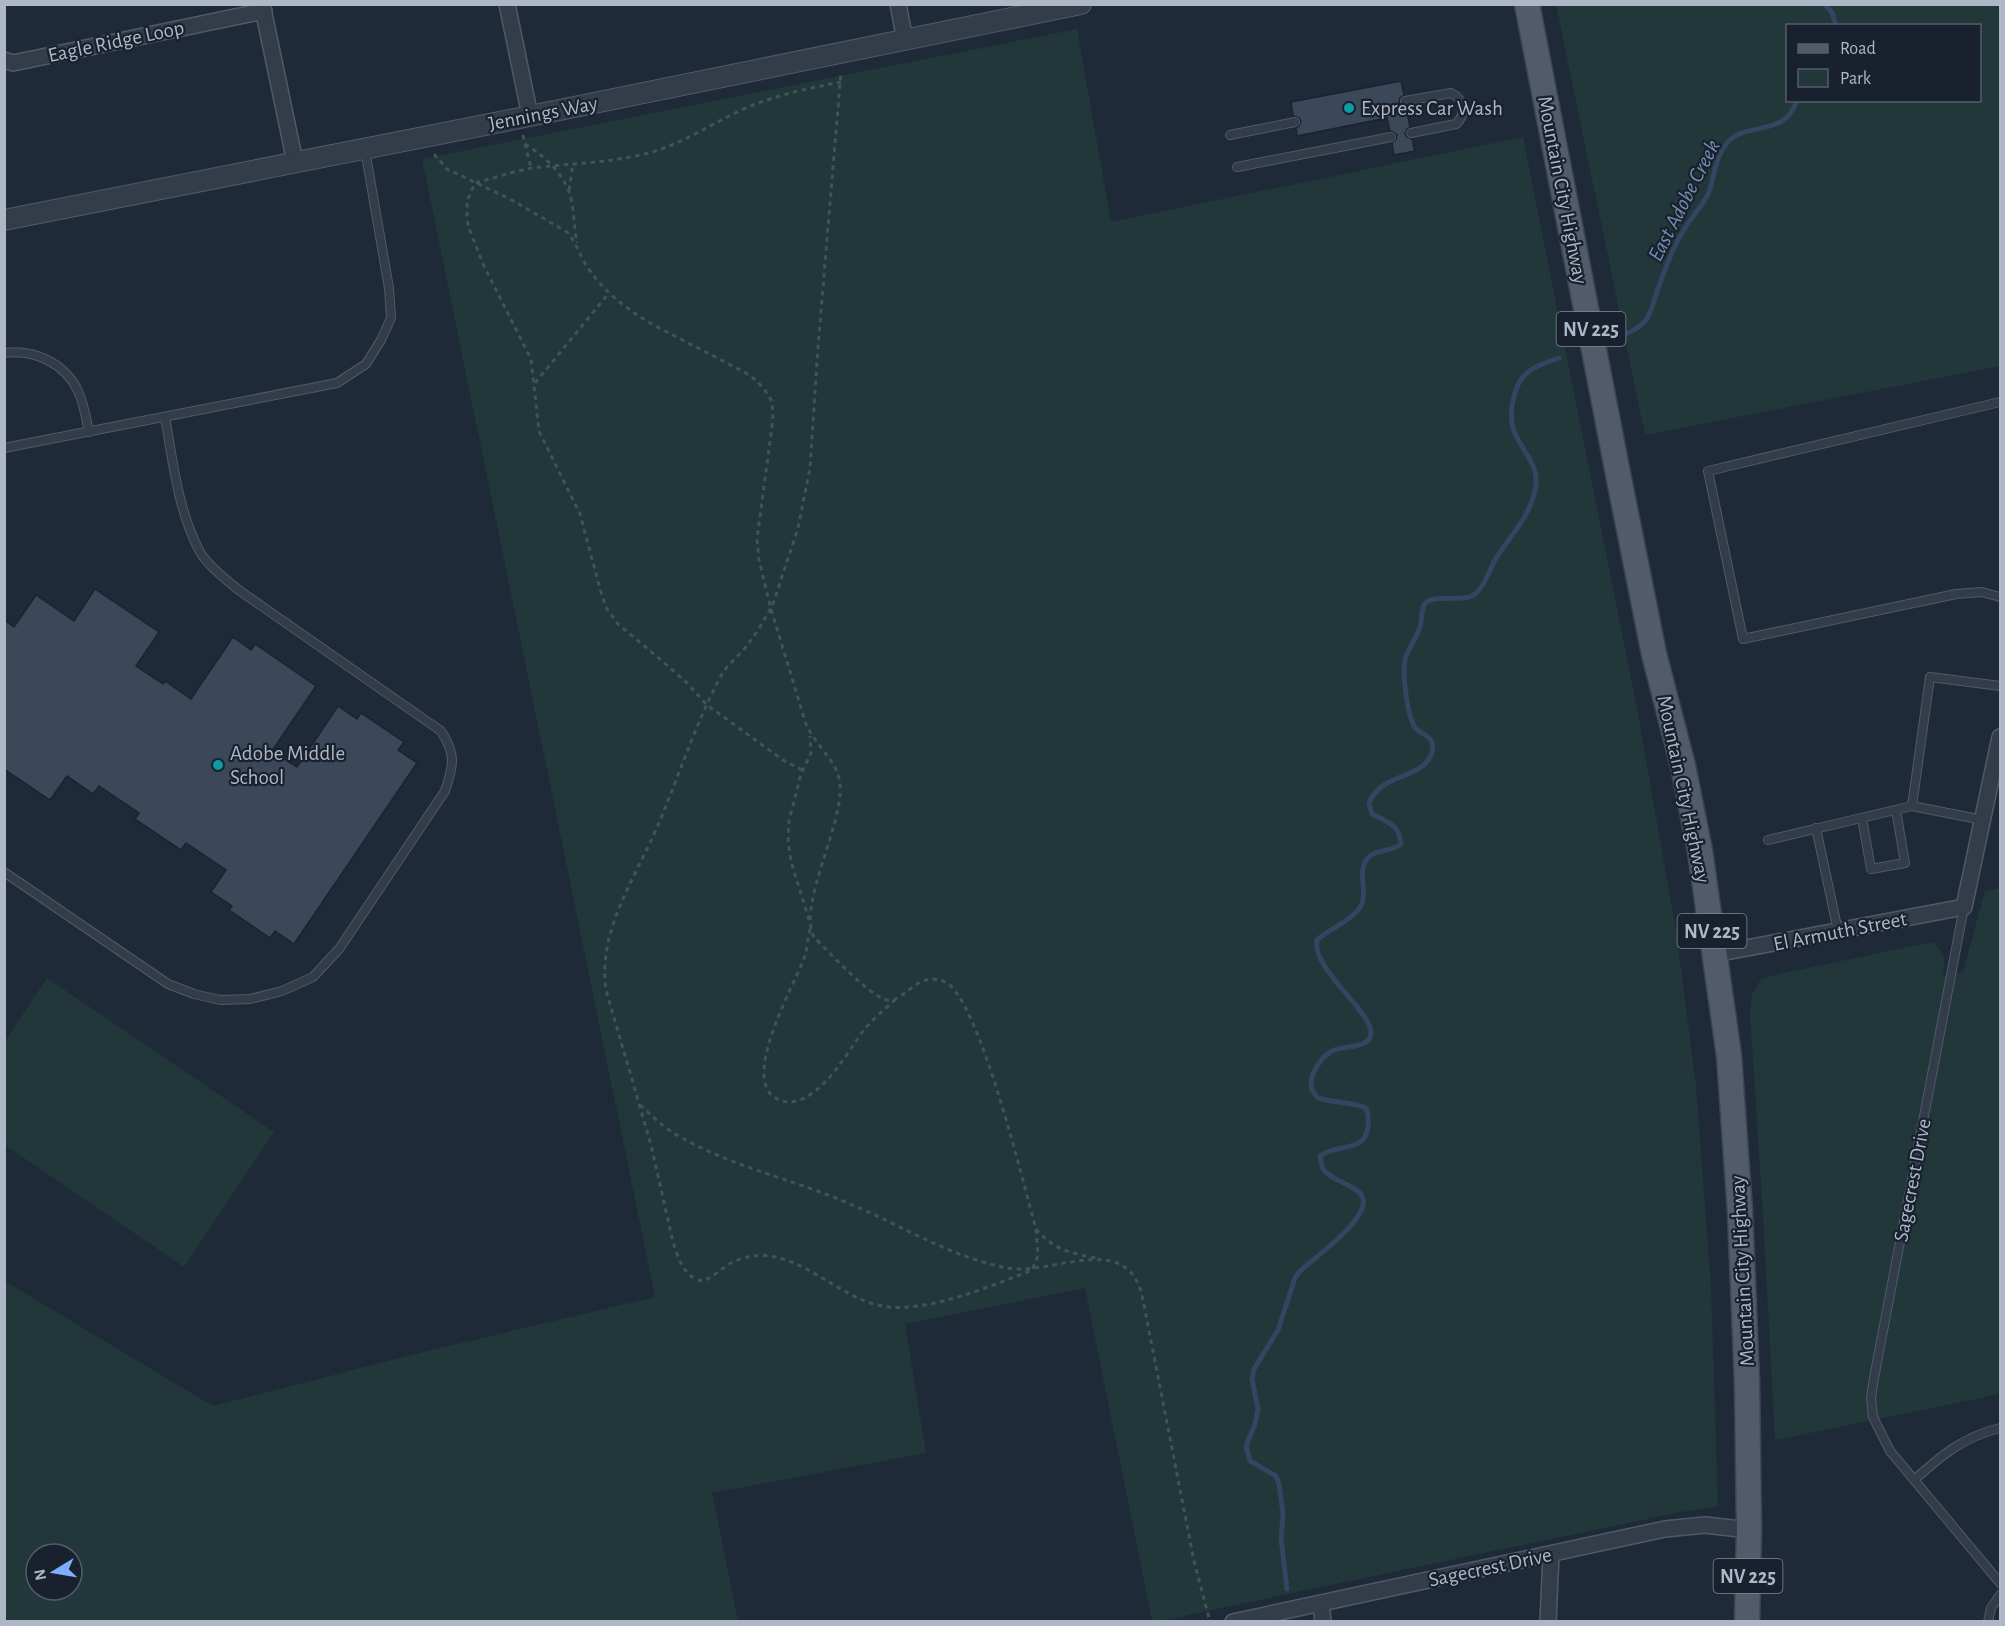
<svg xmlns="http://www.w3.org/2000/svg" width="2005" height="1626" font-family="'Alegreya Sans',sans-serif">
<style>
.green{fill:#21373a;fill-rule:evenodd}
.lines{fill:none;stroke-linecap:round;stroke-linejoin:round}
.stream{stroke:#324561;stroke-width:5}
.building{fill:#3b4859;stroke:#1a2330;stroke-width:1.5}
.service-casing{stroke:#505a67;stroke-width:10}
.minor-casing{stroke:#505a67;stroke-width:18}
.tertiary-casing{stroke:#505a67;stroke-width:22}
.primary-casing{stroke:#3c4553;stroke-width:27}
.path{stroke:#3f5457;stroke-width:3;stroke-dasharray:4.5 4.5;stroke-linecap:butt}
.service{stroke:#333c49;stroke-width:8}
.minor{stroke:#333c49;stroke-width:15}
.tertiary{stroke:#333c49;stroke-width:20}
.primary{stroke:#515b69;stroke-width:24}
.culture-dot{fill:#0f9aa8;stroke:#19212e;stroke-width:2}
.labels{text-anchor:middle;stroke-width:4.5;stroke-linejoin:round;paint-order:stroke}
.shield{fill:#19212e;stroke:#818a98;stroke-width:1.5}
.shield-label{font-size:20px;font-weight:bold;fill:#adb7c6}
.street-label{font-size:21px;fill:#adb7c6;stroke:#19212e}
.poi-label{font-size:21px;fill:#adb7c6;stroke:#19212e;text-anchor:start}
.water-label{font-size:22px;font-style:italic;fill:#748eb0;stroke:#19212e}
</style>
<rect width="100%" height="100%" fill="#1f2a39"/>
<!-- green -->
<g class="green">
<path d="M1556 5H2000V366L1645 435ZM1788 26H1980V100H1788Z"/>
<path d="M1077 29 1111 222 1523 137 1637 708 1677 937 1696 1086 1711 1286 1718 1506 1681 1512 1159 1621H1152L1085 1288 905 1324 926 1453 712 1493 738 1621H5V1281L213 1406 423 1352 655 1297 422 159ZM36 1554H72V1590H36Z"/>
<path d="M2000 888V1394L1775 1440 1763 1215 1750 1014 1752 994 1761 979 1783 973 1933 942C1946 954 1945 960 1943 976L1963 972 1985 891Z"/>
<path d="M47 978 274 1132 184 1267 5 1145V1041Z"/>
</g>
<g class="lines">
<!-- stream -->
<g class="stream">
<path d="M1824 4 1832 12 1836 26"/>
<path d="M1619 337C1629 332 1639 329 1646 320 1651 314 1653 303 1656 295 1664 272 1672 248 1685 228 1692 216 1702 207 1708 194 1715 177 1714 159 1727 143 1746 120 1785 139 1797 100"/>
<path d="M1287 1589 1281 1538 1283 1514 1279 1484 1276 1476 1250 1461 1246 1446 1255 1424 1258 1409 1252 1379 1254 1369 1278 1330 1295 1278 1299 1272C1318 1255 1348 1234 1360 1213 1376 1185 1333 1185 1323 1169 1321 1165 1321 1160 1320 1156 1335 1144 1361 1152 1367 1132 1369 1124 1369 1116 1366 1108 1354 1102 1323 1102 1317 1097 1316 1096 1313 1091 1312 1090 1307 1077 1321 1057 1332 1051 1343 1045 1370 1050 1371 1033 1371 1028 1369 1025 1367 1021 1355 999 1312 964 1317 940 1330 928 1348 923 1359 909 1370 894 1356 872 1367 859 1376 848 1391 853 1401 844 1399 824 1389 823 1372 814L1369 803C1382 772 1421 780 1431 755 1439 732 1417 737 1413 724 1407 709 1401 671 1406 656 1410 646 1417 637 1420 627 1422 620 1421 611 1424 605 1430 593 1460 602 1472 596 1485 588 1489 570 1496 558 1510 536 1529 518 1535 491 1541 466 1523 453 1515 433 1511 425 1511 414 1512 406 1517 373 1530 368 1559 358"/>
</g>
</g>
<!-- building -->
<g class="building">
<path d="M1401 81 1404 95 1400 98 1399 103 1402 106 1406 107 1410 127 1407 129 1405 134 1407 137 1412 139 1415 151 1394 155 1392 143 1396 139 1397 135 1393 132 1390 131 1387 118 1297 136 1296 128 1299 126 1301 121 1299 118 1293 116 1291 102Z"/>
<path d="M95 589 159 632 136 666 163 684 165 681 191 699 233 637 251 650 255 644 316 686 272 751 297 767 338 706 357 719 361 713 404 742 398 750 417 763 294 944 275 931 270 938 229 910 232 906 211 892 226 870 186 843 181 850 135 819 139 813 99 786 93 794 67 776 50 800 4 769V620L14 627 36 595 74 621Z"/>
</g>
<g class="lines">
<!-- service casing -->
<g class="service-casing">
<g id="service">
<path d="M1405 101 1451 93C1464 99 1467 114 1456 124L1411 133"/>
<path d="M1230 135 1295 122"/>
<path d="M1237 167 1391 137"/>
<path d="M4 353C34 349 65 363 78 391 84 404 86 418 89 432"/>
<path d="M2000 402 1708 471 1743 639 1956 594 1982 592 2000 597"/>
<path d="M4 448 337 383 366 364 381 340 391 318 389 288 365 150"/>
<path d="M1862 818 1871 869 1905 863 1896 810"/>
<path d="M1983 820 1912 806 1930 677 2000 686"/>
<path d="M1816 828 1838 931"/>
<path d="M1768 840 1912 806"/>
<path d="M4 872 168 984 194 994 220 1000 250 999 282 991 313 977 339 949 445 791C454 765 456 754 441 731L240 591C227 580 209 567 200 552 178 511 173 462 165 417"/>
<path d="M1964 907 1874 1378 1871 1398 1873 1417 1890 1451 2000 1583"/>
<path d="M1914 1480C1942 1455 1963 1437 2000 1428"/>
<path d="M1988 1622 1991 1608 2000 1595"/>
</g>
</g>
<!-- minor casing -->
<g class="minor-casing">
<g id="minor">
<path d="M262 4 295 162"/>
<path d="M507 4 530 116"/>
<path d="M898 4 905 40"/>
<path d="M4 60 13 63 264 11"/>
<path d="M1715 954 1964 907 2000 737"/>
<path d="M1321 1603 1323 1622"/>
<path d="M1233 1622 1665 1529 1705 1525 1749 1530"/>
<path d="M1548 1622 1551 1554"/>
</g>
</g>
<!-- tertiary casing -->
<g class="tertiary-casing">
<path id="tertiary" d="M4 220 530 116 1081 4"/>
</g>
<!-- primary casing -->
<g class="primary-casing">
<path id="primary" d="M1527 4 1619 479 1654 654 1683 766 1700 851 1729 1056 1740 1212 1747 1382 1749 1530 1747 1622"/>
</g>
<!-- path -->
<g class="path">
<path d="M523 135 531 168"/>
<path d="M525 144C543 155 561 171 569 192 574 206 574 228 577 243"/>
<path d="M434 154 447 169 510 199 567 232C576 242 579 254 586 265 601 289 624 307 648 322L746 373 757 381 768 394 772 402 773 419 757 539 759 560 771 609 806 724C815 745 838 761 840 784 844 823 797 907 814 937 829 952 869 996 887 1000 905 1003 917 969 945 982 979 997 1024 1187 1036 1229L1038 1256 1032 1270C992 1286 924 1314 882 1306 833 1297 791 1239 738 1260 725 1264 716 1276 703 1281 684 1279 678 1257 673 1242L651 1145 606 990C597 928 639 873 661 818 681 770 697 720 722 674 729 663 741 654 749 643 758 631 766 617 773 604L798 528 810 468 818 347 841 72"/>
<path d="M569 190 573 164"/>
<path d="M535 383 609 293"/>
<path d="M802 770 783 760 707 705 686 682 661 660 618 624 607 609 602 596 580 514 539 431 531 359 484 266 470 231 467 220V201L475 183C494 178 514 171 533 168 573 163 613 163 652 152 683 143 710 125 739 111 772 96 805 89 841 82"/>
<path d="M809 920 792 865 788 843 789 821 801 774 811 753 810 736"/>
<path d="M810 929C808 938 807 948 805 956 795 984 739 1080 777 1099 789 1105 801 1101 811 1094 834 1078 847 1053 863 1031 873 1019 885 1009 896 999"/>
<path d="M640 1105C651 1115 662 1126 675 1134 727 1165 788 1178 843 1201 898 1223 949 1257 1007 1268 1053 1276 1125 1230 1142 1295L1194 1561 1210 1622"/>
<path d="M1036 1229C1054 1250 1070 1253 1096 1258"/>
</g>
<!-- service -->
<use href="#service" class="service"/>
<!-- minor -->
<use href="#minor" class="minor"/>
<!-- tertiary -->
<use href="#tertiary" class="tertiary"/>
<!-- primary -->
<use href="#primary" class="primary"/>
</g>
<!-- markers -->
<g class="culture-dot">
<circle cx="1349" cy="108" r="6"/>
<circle cx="218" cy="765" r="6"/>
</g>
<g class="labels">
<!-- shield labels -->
<g class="shield">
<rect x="1556.5" y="312" width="69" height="34" rx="4.5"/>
<rect x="1677.5" y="914" width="69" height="34" rx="4.5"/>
<rect x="1713.5" y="1559" width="69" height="34" rx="4.5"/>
</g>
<g class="shield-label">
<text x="1591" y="336">NV 225</text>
<text x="1712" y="938">NV 225</text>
<text x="1748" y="1583">NV 225</text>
</g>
<!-- street labels -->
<g class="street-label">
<text transform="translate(116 41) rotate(-12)" y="7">Eagle Ridge Loop</text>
<text transform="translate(543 113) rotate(-11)" y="7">Jennings Way</text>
<text transform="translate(1563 190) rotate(79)" y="7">Mountain City Highway</text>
<text transform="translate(1684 789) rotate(78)" y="7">Mountain City Highway</text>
<text transform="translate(1840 931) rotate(-11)" y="7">El Armuth Street</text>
<text transform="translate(1912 1180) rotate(-79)" y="7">Sagecrest Drive</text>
<text transform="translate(1742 1271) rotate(-93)" y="7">Mountain City Highway</text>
<text transform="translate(1490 1567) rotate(-12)" y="7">Sagecrest Drive</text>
</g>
<!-- poi labels -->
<g class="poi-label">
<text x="1361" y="115">Express Car Wash</text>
<text x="230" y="760">Adobe Middle<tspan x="230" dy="24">School</tspan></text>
</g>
<!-- water labels -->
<g class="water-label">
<text transform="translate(1683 200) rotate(-63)" y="8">East Adobe Creek</text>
</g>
</g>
<!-- border -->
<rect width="2005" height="1626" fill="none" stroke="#adb7c6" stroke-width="12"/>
<!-- legend -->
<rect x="1786" y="24" width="195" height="78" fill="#19212e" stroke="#545d6b" stroke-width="1.5"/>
<rect x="1798" y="44" width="30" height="9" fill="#515b69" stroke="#545d6b" stroke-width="1.5"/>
<text x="1840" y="54" font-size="18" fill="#adb7c6">Road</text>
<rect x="1798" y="69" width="30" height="18" fill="#21373a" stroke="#545d6b" stroke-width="1.5"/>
<text x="1840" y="84" font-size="18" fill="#adb7c6">Park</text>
<!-- north arrow -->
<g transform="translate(54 1572) rotate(259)"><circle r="28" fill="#19212e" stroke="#545d6b" stroke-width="1.5"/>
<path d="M0-4.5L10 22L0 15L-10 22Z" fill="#7baefd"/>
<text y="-9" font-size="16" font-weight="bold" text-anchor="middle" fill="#adb7c6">N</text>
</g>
</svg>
